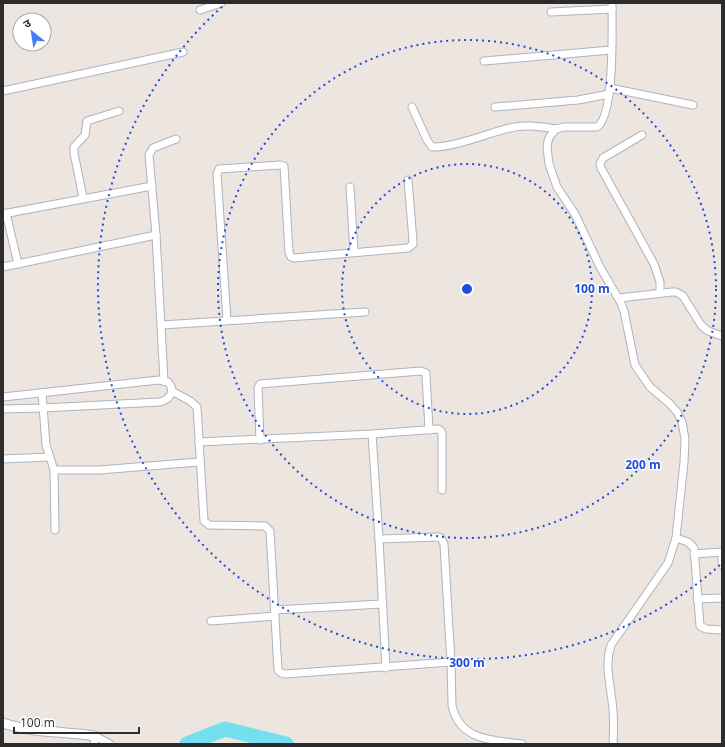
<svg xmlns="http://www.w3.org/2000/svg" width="725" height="747" font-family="'Open Sans','Noto Sans Devanagari',sans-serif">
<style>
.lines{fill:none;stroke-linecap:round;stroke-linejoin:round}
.river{stroke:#74dfed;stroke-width:15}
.minor-casing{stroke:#afb3bc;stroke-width:9}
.tertiary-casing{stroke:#afb3bc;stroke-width:11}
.minor{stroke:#fff;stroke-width:7}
.tertiary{stroke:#fff;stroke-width:9}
.ring{fill:none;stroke:#1d4ed8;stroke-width:2;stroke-dasharray:2 4}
.centre{fill:#1d4ed8;stroke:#fff;stroke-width:2}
.ring-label{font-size:12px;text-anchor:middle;font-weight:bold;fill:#1d4ed8;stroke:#fff;stroke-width:3;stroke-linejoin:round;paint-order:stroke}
</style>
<rect width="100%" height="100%" fill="#ede5df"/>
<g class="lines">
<!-- river -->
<path class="river" d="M187 744 225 729 286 744"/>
<!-- minor casing -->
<g class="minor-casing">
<g id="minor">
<path d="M612 3C612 25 615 116 597 127H564L556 129 550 136 548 141 547 147 549 164 557 187 575 214 600 267 621 303 624 311 635 365 650 387 669 403 677 412 682 422 685 439 684 462 676 538 668 563 611 645C605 664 609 675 611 694 614 711 614 727 613 744"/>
<path d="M200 10 221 3"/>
<path d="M551 12 612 9"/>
<path d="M484 61 611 50"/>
<path d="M610 88 693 105"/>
<path d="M3 91 183 52"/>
<path d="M412 107 427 140 432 147C453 148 488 133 510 128 525 124 541 127 556 129"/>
<path d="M495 107 578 100 609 94"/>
<path d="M642 135 603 158 600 164 601 168 654 264 660 282V293"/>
<path d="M350 187 354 252"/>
<path d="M83 198 74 153V147L85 135 87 121 119 111"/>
<path d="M6 213 18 264"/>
<path d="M3 214 152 186"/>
<path d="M3 267 156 235"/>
<path d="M619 298 672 292H676L683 296 701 325 708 331 722 336"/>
<path d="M227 320 217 174 219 169 280 165 284 166 289 252 291 257 294 258 408 248 413 244V241L408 180"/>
<path d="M162 325 365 312"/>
<path d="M164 381 156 235 149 155 153 148 176 139"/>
<path d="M172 391 190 401 197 407 204 521 209 525 265 526 270 531 278 670 281 673 285 674 451 662"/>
<path d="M42 393 46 445 54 470 55 530"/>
<path d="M3 397 159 380 168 382C176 391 170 400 159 402L43 408 3 409"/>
<path d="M372 434 379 539 386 668"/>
<path d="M260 440 258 388 260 384 421 371 426 373V375L429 430"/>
<path d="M199 442 372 434 438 429 441 431 442 433V490"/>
<path d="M3 459 50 457"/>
<path d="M54 470H99L199 462"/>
<path d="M676 538 688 542 694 548 700 626 706 629 722 630"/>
<path d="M379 539 438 537 441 538 444 544 451 662 452 705C459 741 493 740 522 744"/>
<path d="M722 552V565"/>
<path d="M694 554 722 552"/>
<path d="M697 599 722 598"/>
<path d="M275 610 382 604"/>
<path d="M211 621 275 616"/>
<path d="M94 744 95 736 110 744"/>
</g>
</g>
<!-- tertiary casing -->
<g class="tertiary-casing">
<path id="tertiary" d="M3 723C32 733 65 731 95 736"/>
</g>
<!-- minor -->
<use href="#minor" class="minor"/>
<!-- tertiary -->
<use href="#tertiary" class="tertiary"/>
</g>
<!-- distance rings -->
<g class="ring">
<circle cx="467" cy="289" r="125"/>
<circle cx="467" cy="289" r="249"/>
<path d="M720 565A374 374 0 1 1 224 5"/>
</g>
<circle cx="467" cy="289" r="6" class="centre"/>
<g class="ring-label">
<text x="592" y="293">100 m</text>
<text x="643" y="469">200 m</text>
<text x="467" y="667">300 m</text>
</g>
<!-- border -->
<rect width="725" height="747" fill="none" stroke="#2c2c2c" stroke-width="8"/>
<!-- north arrow -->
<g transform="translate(32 32) rotate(330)"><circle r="19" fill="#ffffff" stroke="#ababab"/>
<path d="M0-3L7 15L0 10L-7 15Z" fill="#427ff7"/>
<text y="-6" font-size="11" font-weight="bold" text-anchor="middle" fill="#2c2c2c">उ</text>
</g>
<!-- scale -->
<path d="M14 727v6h125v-6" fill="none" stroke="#2c2c2c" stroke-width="2"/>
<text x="20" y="727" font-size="12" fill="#2c2c2c" stroke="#ffffff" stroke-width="3" paint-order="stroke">100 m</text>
</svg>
